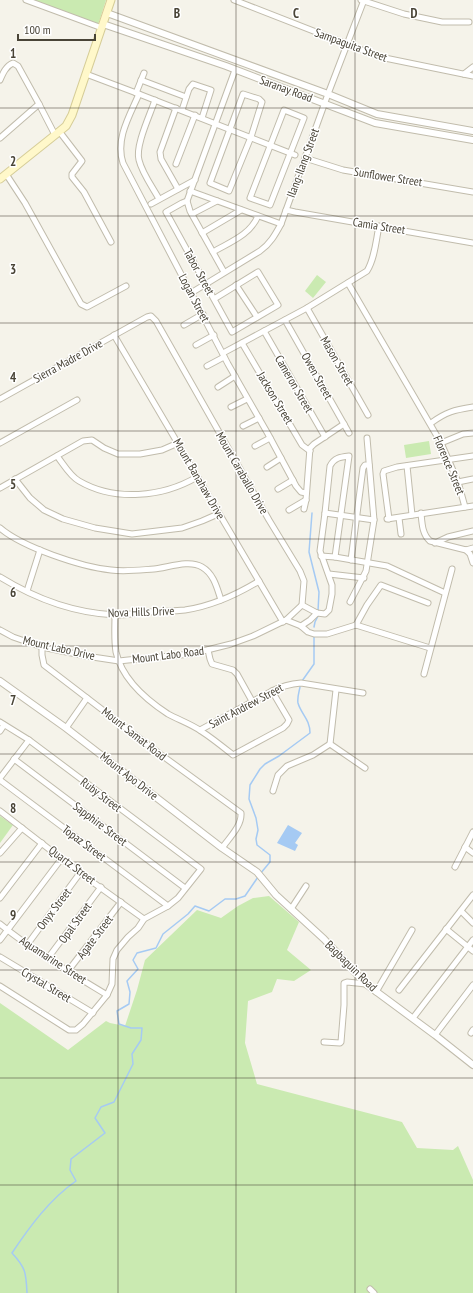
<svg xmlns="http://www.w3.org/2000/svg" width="473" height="1293" font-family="'PT Sans Narrow',sans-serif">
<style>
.green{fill:#caeab1}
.water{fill:#a5caf3}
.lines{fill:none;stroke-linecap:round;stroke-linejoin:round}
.stream{stroke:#a5caf3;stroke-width:1.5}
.minor-casing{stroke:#c1bcac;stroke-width:7}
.tertiary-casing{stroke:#c1bcac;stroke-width:8}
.secondary-casing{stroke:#d6cd98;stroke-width:9}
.minor{stroke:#fff;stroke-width:5}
.tertiary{stroke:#fff;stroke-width:6}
.secondary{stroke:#fff8ca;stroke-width:7}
.grid{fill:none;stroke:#494437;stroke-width:1;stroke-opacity:0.55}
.labels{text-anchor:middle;stroke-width:3;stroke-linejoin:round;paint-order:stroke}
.street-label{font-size:12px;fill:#494437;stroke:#fff}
.grid-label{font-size:13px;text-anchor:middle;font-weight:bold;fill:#494437;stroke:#fff;stroke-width:3;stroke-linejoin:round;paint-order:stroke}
</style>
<rect width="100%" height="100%" fill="#f5f3ea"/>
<!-- green -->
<g class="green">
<path d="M29 0H106L98 25Z"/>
<path d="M317 275 326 282 313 298 305 291Z"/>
<path d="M429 441 431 454 406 458 404 445Z"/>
<path d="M0 816 13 825 0 843Z"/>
<path d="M269 896 299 922 287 950 311 970 294 981 277 979 272 992 248 1001 245 1043 257 1084 402 1122 417 1148 453 1150 458 1146 473 1180V1293H0V1003L68 1050 106 1021 110 1023 125 1026 137 990 145 960 197 910 221 918 238 906 253 898Z"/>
</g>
<!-- water -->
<path class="water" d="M288 825 302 833 295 843 298 845 295 851 277 843Z"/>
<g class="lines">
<!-- stream -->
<g class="stream">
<path d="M312 513 309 552 319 592 318 611"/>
<path d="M314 627 315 622 318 616"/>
<path d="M302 681 314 664V637"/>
<path d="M260 874 270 862V855L257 845 256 839 258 830 256 818 249 799 250 785 260 769 265 764 279 756 310 733C310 719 301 714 298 703 297 698 299 692 300 687"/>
<path d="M27 1293C26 1273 26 1268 12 1253 30 1226 50 1199 76 1181L70 1170 71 1159 105 1133 95 1118 101 1107 114 1102 133 1064 132 1054 141 1040 142 1028H131L119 1024 117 1011 129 1004 130 992 127 981 138 969 133 960 137 953 156 948 163 934 188 914 195 906 209 911 225 899H236L245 896 258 877"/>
</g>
<!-- minor casing -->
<g class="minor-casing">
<g id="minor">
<path d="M26 0 102 28"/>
<path d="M234 0 380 57 473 76"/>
<path d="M361 0 404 14 442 22H469"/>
<path d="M86 74 139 94 295 155"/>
<path d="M464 74 473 67"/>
<path d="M0 80C3 73 6 66 13 63L18 66 39 104 55 135"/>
<path d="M141 80 186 97"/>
<path d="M136 93 144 73"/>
<path d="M139 94C130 115 115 139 123 163L228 364 268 434 296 486 301 492 306 493"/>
<path d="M243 94 259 99 262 102 251 137 229 191 210 183Z"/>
<path d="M155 100C150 115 135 146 139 160 142 173 153 188 159 199"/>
<path d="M176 108 160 152 161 159 178 189"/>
<path d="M182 110 189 89 193 84 211 90 202 118"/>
<path d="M284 110 304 118 270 205 250 198Z"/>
<path d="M59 131 82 161 72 174V177L84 192 111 242"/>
<path d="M0 138 39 104"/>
<path d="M305 158 343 170 473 192"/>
<path d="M176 164 195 115"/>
<path d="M6 174 25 203 81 304 87 307 126 286"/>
<path d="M190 191 281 224"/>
<path d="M187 201 182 203 166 212 232 332 278 305 258 272 214 299"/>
<path d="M151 204 195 180"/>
<path d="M286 210 295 212 473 243"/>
<path d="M192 214 217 201"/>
<path d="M202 233 241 210"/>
<path d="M213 252C230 242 250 235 258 216"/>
<path d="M224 272 190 211 187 201 235 70"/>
<path d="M348 283 441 443 458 482 465 507"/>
<path d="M236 285 257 317"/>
<path d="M191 293 260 251C270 244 275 235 281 224L328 94 364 0"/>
<path d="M307 308 368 415"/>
<path d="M285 320 349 433"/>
<path d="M184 325 203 314"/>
<path d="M264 331 325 437"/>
<path d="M114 335 283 622"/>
<path d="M242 343 302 445 310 451"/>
<path d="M196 345 214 335"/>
<path d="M223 353 307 308 367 271C375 258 376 240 379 226"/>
<path d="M207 366 224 357"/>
<path d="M218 387 235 376"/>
<path d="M0 399 147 317 151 316 156 321 269 520 300 571 304 581 302 605 286 620 253 636 231 644 191 654 128 660 119 661 86 656 42 647 13 637 0 630"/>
<path d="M231 407 247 399"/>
<path d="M431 423C446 412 454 410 473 407"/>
<path d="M243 426 259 418"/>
<path d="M0 443 77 400"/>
<path d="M441 443 463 434 473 433"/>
<path d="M255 446 270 438"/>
<path d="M57 456C64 465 70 476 79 481 115 502 163 497 197 477"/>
<path d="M407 466 412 515"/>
<path d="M267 467 281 458"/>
<path d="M15 479 30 498 44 510 63 519 95 528 132 534 182 528 202 521 218 514"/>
<path d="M458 482 473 479"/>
<path d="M0 488 83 441 92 440 104 448 118 454H140L162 450 178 443"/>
<path d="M278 489 293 480"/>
<path d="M304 509 306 500 310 448 314 444 344 424"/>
<path d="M289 510 306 500"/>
<path d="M325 513 374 520"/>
<path d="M421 513C422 523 422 534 430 541L466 550 473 548"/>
<path d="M399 518 401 534"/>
<path d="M387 519 473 506"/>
<path d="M389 519 383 474 384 471 397 467 473 456"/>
<path d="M0 528C22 547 81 567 111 570 124 572 140 570 154 569 167 568 189 559 202 567 214 574 217 588 221 600"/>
<path d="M435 543 448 537 473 531"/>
<path d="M466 550 470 554 473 563"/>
<path d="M321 556 335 557 387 566 445 593"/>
<path d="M351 560 363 468 365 465H369"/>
<path d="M329 574 364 578"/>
<path d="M0 577C34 598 74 613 115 615 126 615 138 613 149 612 161 612 173 611 185 610 212 606 236 595 259 581"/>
<path d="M27 591 40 550"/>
<path d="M350 602 366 571 374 520 367 438"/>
<path d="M302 605 317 613 325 614 329 610 332 594V585L320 551 325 513 330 466C334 458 340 457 349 456L335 557"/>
<path d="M115 615C115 627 114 640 116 652 122 679 145 699 168 714 179 720 191 724 201 731 212 738 223 747 233 755L283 728 287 724 289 720 272 691"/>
<path d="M286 620 301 626 308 632 314 634H327L356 625 430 648"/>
<path d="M356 625 367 605 381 585 428 603"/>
<path d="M301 626 310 620 317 613"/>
<path d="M42 647V655L44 665 160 754 241 813C242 826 229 838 222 848"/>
<path d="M208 650 210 659 212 664 233 670 237 674 252 701"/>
<path d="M424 674 452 569"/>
<path d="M0 722 29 740 201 869 178 898 168 906 144 919 138 928 128 937 117 950 113 959 112 984 107 995 83 1024 76 1030H69L0 986"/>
<path d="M66 728 87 698"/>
<path d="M200 730 272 691C282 686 290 684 301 683L363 693"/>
<path d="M0 731 4 725"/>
<path d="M330 744 336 690"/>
<path d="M330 744 365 768"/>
<path d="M14 759 185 888"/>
<path d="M0 778 29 740"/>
<path d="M0 780 168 906"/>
<path d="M273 791 278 775 287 766 313 755 330 744"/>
<path d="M0 811 80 873 144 919"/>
<path d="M465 847 473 853"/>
<path d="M0 853 22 828"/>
<path d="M455 867 473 832"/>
<path d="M0 898 42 843"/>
<path d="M291 909 306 886"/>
<path d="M461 911 473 923"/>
<path d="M0 924C33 951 71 973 107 995"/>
<path d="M446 929 473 951"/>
<path d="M0 940 62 858"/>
<path d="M27 945 80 873"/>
<path d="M0 957 93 1013"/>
<path d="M48 958 101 887"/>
<path d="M68 971 121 902"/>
<path d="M399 990 473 895"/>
<path d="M376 992 412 930"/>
<path d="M413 1018 473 940"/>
<path d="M471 1033 473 1030"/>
<path d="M435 1035 473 985"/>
<path d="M324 1042 340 1043 341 1042 344 1005V983L347 982 366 984"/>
<path d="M370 1289 374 1293"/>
</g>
</g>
<!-- tertiary casing -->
<g class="tertiary-casing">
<g id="tertiary">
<path d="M107 13 328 94 377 114 473 131"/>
<path d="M103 24 226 66 375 123 473 140"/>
<path d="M0 681 66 728 222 848 257 872 276 895 324 939 366 984 435 1035 473 1065"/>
</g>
</g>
<!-- secondary casing -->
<g class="secondary-casing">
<path id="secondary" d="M0 179 55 135 66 126 72 115 111 0"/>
</g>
<!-- minor -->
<use href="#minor" class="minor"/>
<!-- tertiary -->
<use href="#tertiary" class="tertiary"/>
<!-- secondary -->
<use href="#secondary" class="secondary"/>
</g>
<!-- grid -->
<path class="grid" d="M118 0V1293M236 0V1293M355 0V1293M0 108H473M0 216H473M0 323H473M0 431H473M0 539H473M0 646H473M0 754H473M0 862H473M0 970H473M0 1078H473M0 1185H473"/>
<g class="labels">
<!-- street labels -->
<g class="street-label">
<text transform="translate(351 45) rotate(20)" y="4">Sampaguita Street</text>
<text transform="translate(286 89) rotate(20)" y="4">Saranay Road</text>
<text transform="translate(303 163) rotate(-70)" y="4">Ilang-Ilang Street</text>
<text transform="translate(388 177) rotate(9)" y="4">Sunflower Street</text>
<text transform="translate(379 226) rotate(9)" y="4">Camia Street</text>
<text transform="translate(199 272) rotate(61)" y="4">Tabor Street</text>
<text transform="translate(194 298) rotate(62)" y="4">Logan Street</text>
<text transform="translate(68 361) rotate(-29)" y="4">Sierra Madre Drive</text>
<text transform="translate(337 361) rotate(60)" y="4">Mason Street</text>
<text transform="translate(317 376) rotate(61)" y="4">Owen Street</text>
<text transform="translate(294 384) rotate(60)" y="4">Cameron Street</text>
<text transform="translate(275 398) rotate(59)" y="4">Jackson Street</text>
<text transform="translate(449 465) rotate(67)" y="4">Florence Street</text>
<text transform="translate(242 473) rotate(60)" y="4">Mount Caraballo Drive</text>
<text transform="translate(199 479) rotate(60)" y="4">Mount Banahaw Drive</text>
<text transform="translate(141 612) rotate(-2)" y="4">Nova Hills Drive</text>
<text transform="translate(59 648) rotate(13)" y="4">Mount Labo Drive</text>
<text transform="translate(168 655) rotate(-7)" y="4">Mount Labo Road</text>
<text transform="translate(246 706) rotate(-28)" y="4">Saint Andrew Street</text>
<text transform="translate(134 734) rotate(38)" y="4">Mount Samat Road</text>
<text transform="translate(129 776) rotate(38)" y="4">Mount Apo Drive</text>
<text transform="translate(101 795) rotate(37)" y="4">Ruby Street</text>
<text transform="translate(100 824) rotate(37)" y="4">Sapphire Street</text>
<text transform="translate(84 843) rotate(37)" y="4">Topaz Street</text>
<text transform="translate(72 865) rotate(37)" y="4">Quartz Street</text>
<text transform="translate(54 909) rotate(-53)" y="4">Onyx Street</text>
<text transform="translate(75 923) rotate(-54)" y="4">Opal Street</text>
<text transform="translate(95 937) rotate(-53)" y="4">Agate Street</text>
<text transform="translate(53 960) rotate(33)" y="4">Aquamarine Street</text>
<text transform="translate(351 966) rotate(44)" y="4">Bagbaguin Road</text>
<text transform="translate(46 985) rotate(31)" y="4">Crystal Street</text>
</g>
</g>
<g class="grid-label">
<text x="177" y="18">B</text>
<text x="296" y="18">C</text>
<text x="414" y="18">D</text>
<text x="13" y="58">1</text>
<text x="13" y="166">2</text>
<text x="13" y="274">3</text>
<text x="13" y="382">4</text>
<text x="13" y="489">5</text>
<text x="13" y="597">6</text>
<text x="13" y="705">7</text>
<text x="13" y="813">8</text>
<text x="13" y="920">9</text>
</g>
<!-- scale -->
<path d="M18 34v6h77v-6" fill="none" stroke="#494437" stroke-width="2"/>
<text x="24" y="34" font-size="12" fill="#494437" stroke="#ffffff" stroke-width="3" paint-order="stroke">100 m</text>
</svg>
